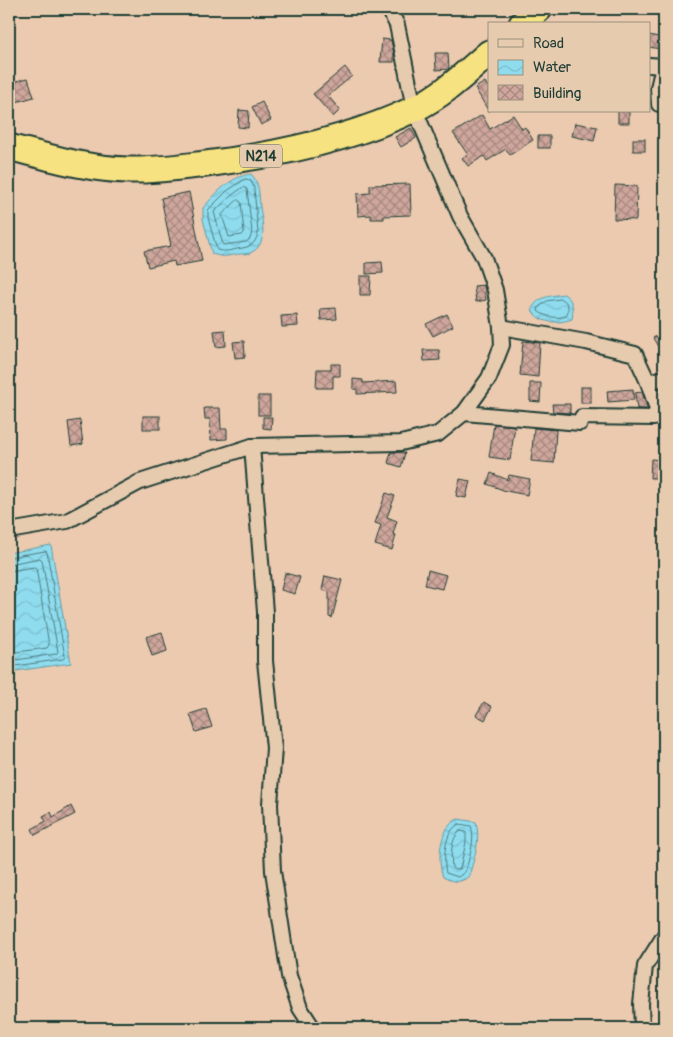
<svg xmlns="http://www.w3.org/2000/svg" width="673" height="1037" font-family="Pangolin,sans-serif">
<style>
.water{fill:url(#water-waves);stroke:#629ca4}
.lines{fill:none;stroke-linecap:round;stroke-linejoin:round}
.shore{stroke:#4c7d7f;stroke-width:1}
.building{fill:url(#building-cross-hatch);stroke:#1f3d34}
.street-casing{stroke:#1f3d34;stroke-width:18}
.highway-casing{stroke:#1f3d34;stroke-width:29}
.street{stroke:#e7cbae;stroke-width:14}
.highway{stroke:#f7e281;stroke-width:25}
.labels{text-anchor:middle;stroke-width:4.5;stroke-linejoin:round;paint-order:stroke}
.shield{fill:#e7cbae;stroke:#5b6859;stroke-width:1}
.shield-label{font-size:14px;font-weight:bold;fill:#1f3d34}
</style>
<defs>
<pattern id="water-waves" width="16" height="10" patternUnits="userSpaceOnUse" patternTransform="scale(1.25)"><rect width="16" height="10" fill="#8fdcef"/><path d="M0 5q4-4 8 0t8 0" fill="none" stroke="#7bbece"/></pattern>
<pattern id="building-cross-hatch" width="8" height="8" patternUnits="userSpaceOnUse" patternTransform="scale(1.25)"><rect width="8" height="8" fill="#cea69c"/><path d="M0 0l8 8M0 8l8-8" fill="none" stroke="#a78880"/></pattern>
</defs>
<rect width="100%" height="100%" fill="#eccab0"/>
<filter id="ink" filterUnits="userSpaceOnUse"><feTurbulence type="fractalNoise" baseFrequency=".02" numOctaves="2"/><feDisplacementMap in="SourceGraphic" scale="10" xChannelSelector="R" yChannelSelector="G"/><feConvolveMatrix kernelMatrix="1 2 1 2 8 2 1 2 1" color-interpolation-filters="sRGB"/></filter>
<g filter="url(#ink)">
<!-- water -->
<g class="water">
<path d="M251 174C260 183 259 195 260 207 262 221 269 245 250 253 247 254 242 254 239 254 225 256 226 258 212 254L203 219V208C215 194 231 176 251 174Z"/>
<path d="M564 294C573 300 574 308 572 319 559 324 537 324 532 309 538 296 551 296 564 294Z"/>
<path d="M51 545 71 663 9 672V553Z"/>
<path d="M458 819 476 822C481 839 474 859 469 876 460 884 453 882 443 877 437 860 439 827 458 819Z"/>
</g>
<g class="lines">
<!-- shore -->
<g class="shore">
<path d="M246 179 251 181 254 188 258 233C255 246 249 247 237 249 229 251 225 252 217 250L208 218V210L227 191Z"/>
<path d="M244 187 247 189 252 232 250 239 246 242 223 245 214 212 231 196Z"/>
<path d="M238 200 241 202 244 233 242 235 229 237 222 215Z"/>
<path d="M562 299C568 302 570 310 566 316 558 319 545 317 538 311L539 307 547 301Z"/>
<path d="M9 557 45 551 47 552 65 657 63 659 9 667"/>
<path d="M9 564 40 558 42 560 58 652 56 654 9 661"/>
<path d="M9 571 34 567 36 568 49 645 47 648 9 653"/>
<path d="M459 824 471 826C476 839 469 859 465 872L458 877 446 873C443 859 444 831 459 824Z"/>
<path d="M460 831 466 832V842L460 869 455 870 452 868C451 856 450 839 460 831Z"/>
</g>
</g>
<!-- building -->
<g class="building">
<path d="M649 35 663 38 660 49 649 47Z"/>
<path d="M382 39 391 40 394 54V62H380Z"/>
<path d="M435 53H448L449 69 436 70Z"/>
<path d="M345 67 352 76 328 96 340 110 333 117 313 94Z"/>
<path d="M28 78 34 97 9 104V83Z"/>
<path d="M485 82 489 88V112L475 88Z"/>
<path d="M262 102 271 120 261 125 252 107Z"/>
<path d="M239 110 249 111 248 128 238 127Z"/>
<rect x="618" y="111" width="11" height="12"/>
<path d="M482 115 490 129 513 115 522 129 525 127 533 140 510 155 506 149 487 161 484 156 468 166 462 158 468 155 453 133Z"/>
<path d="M575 123 597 127 594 141 572 136Z"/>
<path d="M411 128 416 138 401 147 395 137Z"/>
<rect x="538" y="136" width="12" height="12"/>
<rect x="633" y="139" width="12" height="12"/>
<path d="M410 184 411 215 384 216V219H371V215L358 216 357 194 370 193V185Z"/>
<path d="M615 185 637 186 636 220 614 219Z"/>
<path d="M189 192 202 261 175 266 174 261 148 267 144 251 171 246 161 198Z"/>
<path d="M382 262 383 273 366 274V263Z"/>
<path d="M360 276H371L370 295H360Z"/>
<path d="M484 285 486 300 476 302 474 286Z"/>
<path d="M336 308 337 319 321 320 320 309Z"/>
<path d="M447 314 453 326 433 336 426 324Z"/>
<path d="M297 315 298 326 282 327 281 316Z"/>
<path d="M225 330 226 346 216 347 214 331Z"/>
<path d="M664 332V357L653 338Z"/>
<path d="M244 341 245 357 235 358 233 342Z"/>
<path d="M523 341 540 343 538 377 520 375Z"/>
<path d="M423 350H439L440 360 424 361Z"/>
<path d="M331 364H340V376H333V388H316L317 369H331Z"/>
<path d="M353 379 363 380V383L396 381 397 392 357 394V389H353Z"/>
<path d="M530 383H541L540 402 530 401Z"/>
<rect x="581" y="387" width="10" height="16"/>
<path d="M633 389 634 400 608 402 607 391Z"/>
<path d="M642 392 648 409H637L635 393Z"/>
<rect x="258" y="396" width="12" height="19"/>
<path d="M552 404H570V413L553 412Z"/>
<path d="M204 408H220L221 429H227V439L211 440 210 419H205Z"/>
<rect x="143" y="416" width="17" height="13"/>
<path d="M263 417H272L271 429 263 428Z"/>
<path d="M80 420 83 444 71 446 68 422Z"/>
<path d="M494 424 515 426 510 460 489 457Z"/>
<path d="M534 428 556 430 554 463 531 461Z"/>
<path d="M391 452 405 453 401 467 388 463Z"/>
<path d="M651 459 661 460V478H650Z"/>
<path d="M491 473 508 480 509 475 530 479 527 495 506 491 487 484Z"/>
<path d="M460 479 470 481 466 498 456 496Z"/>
<path d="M386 493 395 496 387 517 397 521 393 534 396 535 392 550 375 545 381 525 375 523Z"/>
<path d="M428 570 446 575 442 589 425 585Z"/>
<path d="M285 573 300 577 295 594 281 590Z"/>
<path d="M325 576 342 580 332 618 329 617V592L322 590Z"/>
<path d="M162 632 167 651 152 656 146 637Z"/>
<path d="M484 702 492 707 485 720 476 715Z"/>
<path d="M206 709 212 727 196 732 190 714Z"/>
<path d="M71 806 75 814 35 835 32 829 46 821 43 816 51 812 53 817Z"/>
</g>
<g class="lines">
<!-- street casing -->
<g class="street-casing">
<g id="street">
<path d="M649 65 663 66 658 88 659 104 664 105"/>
<path d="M648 382 664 378"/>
<path d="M464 413 580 423 582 417 654 418 657 409 648 382 635 354 586 342 501 327"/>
<path d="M252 446 265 612V661L274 748 270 804 273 871 289 976 300 1008 313 1028"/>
<path d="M9 531 67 521 140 482 252 446 401 443 438 434 464 413 489 378 502 345 501 327 495 290 484 258 460 216 414 108 397 25 389 9"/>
<path d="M642 1028 641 1004 645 966 664 936"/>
</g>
</g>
<!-- highway casing -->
<g class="highway-casing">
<g id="highway">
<path d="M522 24 539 9"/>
<path d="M9 147C48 157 87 169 127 170 154 171 180 167 206 164 277 155 349 140 414 109 443 95 465 74 489 53"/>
</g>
</g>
<!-- street -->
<use href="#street" class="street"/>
<!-- highway -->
<use href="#highway" class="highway"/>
</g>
</g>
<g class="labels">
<!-- shield labels -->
<rect class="shield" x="240" y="144.5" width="42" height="23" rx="4"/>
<g class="shield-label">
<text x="261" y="161">N214</text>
</g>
</g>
<!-- margin -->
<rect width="673" height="1037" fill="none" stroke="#e7cbae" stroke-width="30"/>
<rect x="15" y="15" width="643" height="1007" fill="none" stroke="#1f3d34" stroke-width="2" filter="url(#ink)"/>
<!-- legend -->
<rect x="488" y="22" width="162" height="90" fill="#e7cbae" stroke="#97927d"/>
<rect x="498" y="39" width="25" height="8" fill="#e7cbae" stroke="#97927d"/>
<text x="533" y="48" font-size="15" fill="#1f3d34">Road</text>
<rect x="498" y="60" width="25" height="15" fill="url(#water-waves)" stroke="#97927d"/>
<text x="533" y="72" font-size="15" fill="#1f3d34">Water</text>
<rect x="498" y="85" width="25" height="15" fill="url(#building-cross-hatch)" stroke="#97927d"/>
<text x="533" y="98" font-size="15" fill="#1f3d34">Building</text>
</svg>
